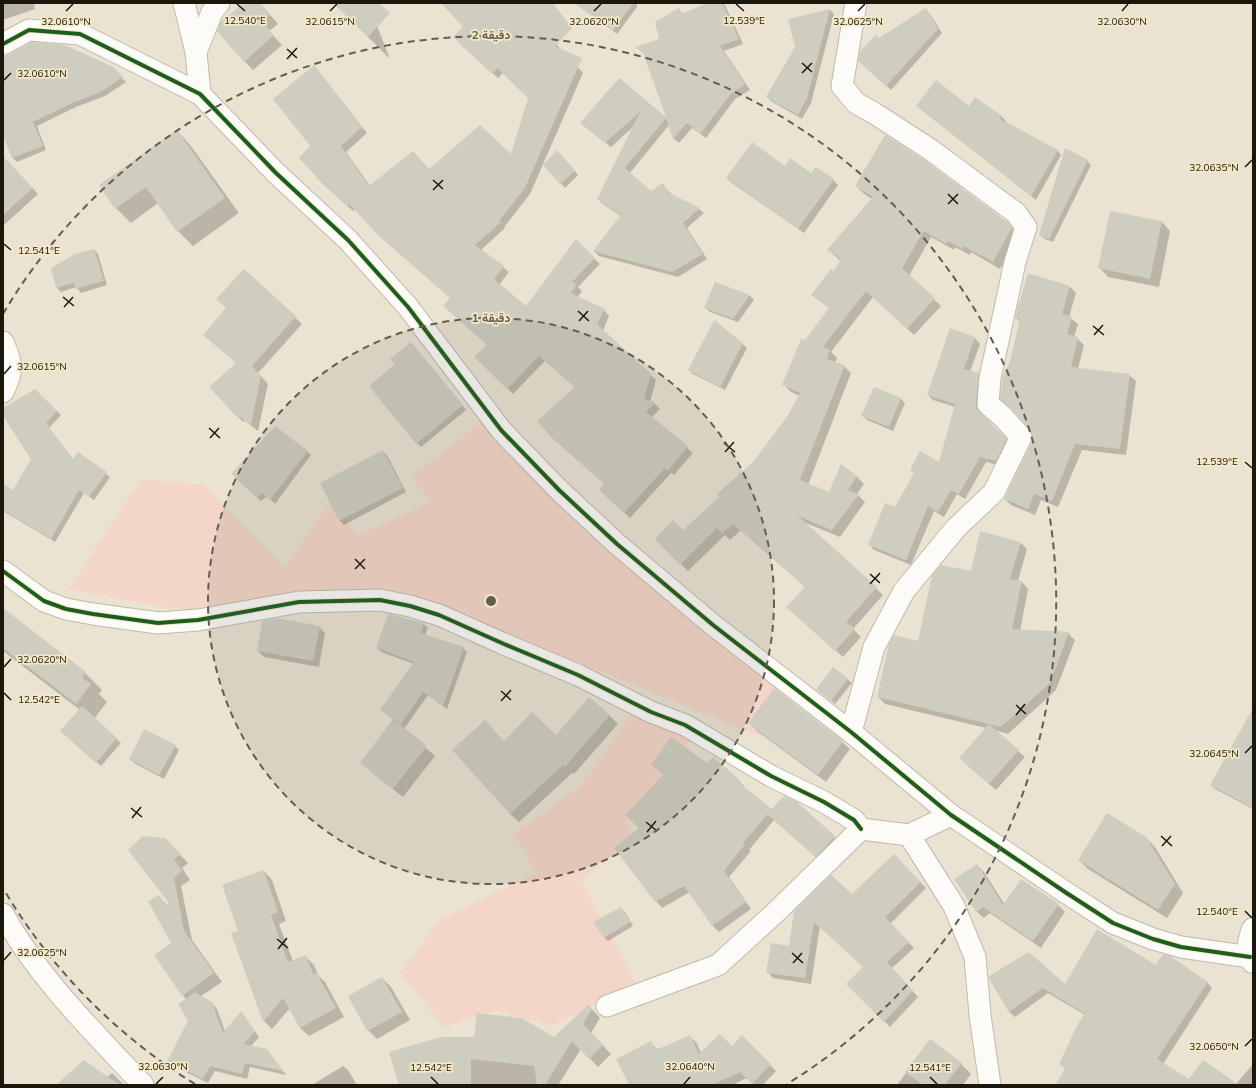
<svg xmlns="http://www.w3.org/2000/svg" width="1256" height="1088" font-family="Mulish,Vazirmatn,sans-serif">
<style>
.green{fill:#f4d6c8}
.shadow{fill:#0003}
.building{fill:#cfcdbf}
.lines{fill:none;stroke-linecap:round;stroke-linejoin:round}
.street-casing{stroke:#bfbaac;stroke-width:23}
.secondary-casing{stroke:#bfbaac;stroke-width:24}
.street{stroke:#fcfbf8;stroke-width:21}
.secondary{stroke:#fcfbf8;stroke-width:22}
.cycleway-casing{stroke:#f4e8c7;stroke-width:6}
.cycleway{stroke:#1b5e20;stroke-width:4}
.ticks{fill:none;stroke:#1b170b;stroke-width:1.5}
.ring{fill:none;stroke:#635e51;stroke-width:2;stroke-dasharray:7 5}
.ticks-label{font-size:10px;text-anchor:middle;fill:#1b170b;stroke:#f4e8c7;stroke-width:3.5;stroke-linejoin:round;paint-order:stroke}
.centre{fill:#635e51;stroke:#f4e8c7;stroke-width:2}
.ring-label{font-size:12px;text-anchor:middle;font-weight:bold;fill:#635e51;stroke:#f4e8c7;stroke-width:3.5;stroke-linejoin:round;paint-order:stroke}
</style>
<rect width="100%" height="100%" fill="#eae3d2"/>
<!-- green -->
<g class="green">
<path d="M483 421 564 511 656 587 791 693 762 737 412 595 375 587 308 605 230 616 164 607 69 589 141 479 204 485 285 567 332 499 357 536 432 502 411 477Z"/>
<path d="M634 710 691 740 625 822 634 837 581 880 637 984 552 1026 496 1011 444 1027 400 973 440 919 537 873 513 834 580 787Z"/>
</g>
<!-- shadow -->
<g class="shadow">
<path d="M3 3H34L35 9 3 20Z"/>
<path d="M245 3H260L278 24 269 31 282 45 253 70 244 61Z"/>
<path d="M334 3H368L390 59Z"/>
<path d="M443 3H518L583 73 530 194 504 227 505 228 481 250 509 272 499 285 526 307 576 241 600 264 578 287 582 291 577 298 604 310 609 316 603 331 656 380 650 402 654 403 660 409 652 417 693 453 674 475 671 473 630 518 606 496 605 485 576 388 545 361 513 394 476 357 488 345 451 298 355 209 353 211 323 183 312 146 319 72 367 133 346 152 370 186 429 170 512 156 529 98 503 73 498 78 459 43 464 27Z"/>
<path d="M578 3H637V7L617 34 582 8Z"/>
<path d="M709 3H724L743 44 724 51 750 90 735 99 706 138 692 128 679 143 674 139 669 125 629 174 651 192 662 184 672 195 699 209 704 213 687 228 707 259 678 277 599 256 594 251 621 216 603 204 598 199 633 127 611 147 587 128 620 79 668 121 645 54 638 48 660 40 678 9 684 15Z"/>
<path d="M925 9 930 14 942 33 891 90 864 65 879 39Z"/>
<path d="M830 10 834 14 811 103 802 119 771 101 767 97 796 47 790 20Z"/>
<path d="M3 57 112 68 126 82 105 96 76 107 37 126 46 150 17 162 13 158 3 134Z"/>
<path d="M975 99 1002 117 1006 121 1005 123 1057 150 1061 155 1036 200 917 106 969 108Z"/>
<path d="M177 131 191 146 239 213 193 246 178 231 158 203 131 223 116 208 100 186Z"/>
<path d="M561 155 578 175 565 188 545 165Z"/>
<path d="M1087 161 1091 165 1053 242 1045 239 1040 235Z"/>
<path d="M3 168 14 169 38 194 3 226Z"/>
<path d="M812 175 833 180 838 185 804 233 732 183 727 178Z"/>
<path d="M856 186 1007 222 1019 236 1000 269 971 252 970 255 955 247 954 250 931 237 909 276 941 306 914 335 873 297 831 352 837 358 835 363 844 366 851 373 808 485 829 493 841 466 857 477 864 484 857 494 865 502 840 537 803 522 883 595 853 629 861 637 843 657 795 614 806 587 741 530 730 540 725 535 688 571 656 539 683 531 721 497 755 461 789 416 800 396 791 392 784 385 805 341 830 309 813 294 834 272 841 261 828 250 872 199 863 193Z"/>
<path d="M1162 222 1170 231 1159 287 1108 277 1100 268Z"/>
<path d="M94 250 98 254 107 285 81 293 76 287 61 292 57 288Z"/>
<path d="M244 270 302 324 258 373 268 384 258 431 245 421 243 422 210 387 237 363 204 335 227 308Z"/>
<path d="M715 283 750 296 754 300 738 322 710 312 706 308Z"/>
<path d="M1070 287 1076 293 1069 317 1078 324 1074 337 1077 338 1084 345 1078 369 1129 375 1136 381 1126 455 1082 450 1058 507 1041 500 1035 515 1011 505 1005 499 1033 443 1034 435 1010 362 1020 322 1016 318Z"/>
<path d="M715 322 747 348 725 390 693 374 689 370Z"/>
<path d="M975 338 980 344 970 372 978 374 984 380 981 409 982 415 1011 445 1001 466 986 462 965 499 957 494 944 517 934 511 911 565 874 550 869 544 895 508 915 474 911 470 940 463 955 407 933 400 928 395Z"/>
<path d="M415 347 466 410 421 447 417 443 396 364Z"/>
<path d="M35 390 61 415 49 428 73 460 79 453 110 477 94 500 84 493 55 542 3 511V493L14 491 32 459 3 414V409Z"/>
<path d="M901 399 905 403 893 431 867 420 863 416Z"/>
<path d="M307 451 311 455 275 504 267 496 261 501 236 478Z"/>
<path d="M383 451 387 455 406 492 344 525 340 521 321 483Z"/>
<path d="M1021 543 1027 549 1018 581 1022 582 1028 589 1020 631 1068 633 1075 640 1056 690 1008 734 995 730 1025 757 996 790 967 765 986 728 885 704 878 697 971 572Z"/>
<path d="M3 609 85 673 102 690 99 694 107 702 94 719 121 743 101 766 66 735 80 710 3 651Z"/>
<path d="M389 615 424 624 428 628 425 635 463 648 467 652 447 709 428 695 404 729 435 756 403 797 370 771 361 762 394 720 382 710 414 664 381 652 377 648Z"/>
<path d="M319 627 325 633 319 667 264 657 258 651Z"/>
<path d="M834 668 852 683 835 704 817 689Z"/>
<path d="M774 689 842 742 850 749 826 782 757 731 750 723Z"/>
<path d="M609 715 618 724 574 774 572 773 519 822 510 814 504 742 556 737Z"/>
<path d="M1253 738V809L1215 789 1211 785Z"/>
<path d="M175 746 179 750 164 779 134 763 130 759Z"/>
<path d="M653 765H707L738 780 744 786 743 787 772 811 834 837 843 845 825 865 774 820 749 850 751 851 729 877 751 909 719 932 713 926 690 892 662 908 656 901 641 828 664 775Z"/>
<path d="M1146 838 1155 847 1183 893 1167 918 1088 869 1079 860Z"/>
<path d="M165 839 188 863 182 868 190 880 181 886 192 940 222 982 201 996 212 1003 217 1009 225 1031 241 1013 259 1037 251 1046 267 1050 286 1075 250 1067 247 1079 215 1071 208 1083 174 1066 169 1061 189 1021 186 999 183 995 172 944 158 896 168 906 170 904Z"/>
<path d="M894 856 926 888 890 924 914 948 892 968 918 997 890 1027 847 984 865 967 820 926 811 984 773 978 768 972 790 947 795 912 852 895Z"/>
<path d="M977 865 984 872 1005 905H1058L1065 912 1041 948 990 913 984 918 976 911Z"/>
<path d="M264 871 272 880 286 921 279 924 293 961 305 956 314 965 318 975 325 982 344 1017 309 1036 300 1028 290 1008 272 1029 264 1021 239 931Z"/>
<path d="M620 908 625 912 633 926 608 941 604 937Z"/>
<path d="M1156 966 1207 982 1212 988 1163 1064 1189 1081 1235 1085H1057L1066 1069 1085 1015 1048 993 1015 1017 1009 1012 990 978 1065 985Z"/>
<path d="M382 978 391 987 410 1020 377 1039 368 1030Z"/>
<path d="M592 1009 600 1018 591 1033 611 1054 598 1067 581 1049 558 1085H400L391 1053 554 1038Z"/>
<path d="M689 1036 696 1042 701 1053 732 1047 742 1037 776 1071 763 1085H754L747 1078 732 1085H630L651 1043 658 1050Z"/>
<path d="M930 1041 961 1064 971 1074 963 1085H897Z"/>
<path d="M1253 1064V1085H1235Z"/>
<path d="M343 1066 348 1070 357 1085H312Z"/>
<path d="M112 1073 124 1085H57L107 1077Z"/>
</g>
<!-- building -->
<g class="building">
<path d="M243 3H260L270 14 262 22 274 35 244 62 217 31 220 23Z"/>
<path d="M333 3H379L390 13 368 37Z"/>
<path d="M441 3H553L572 28 555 46 582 58 525 188 499 221 501 222 475 245 504 266 494 279 526 306 576 239 595 258 572 282 577 284 571 293 605 309 597 324 651 374 644 399 655 402 646 412 688 446 668 471 665 468 624 513 599 490 604 484 552 438 537 421 575 387 539 356 507 389 474 357 487 345 443 306 450 298 379 236 349 204 347 206 316 178 317 177 299 158 310 146 273 99 314 65 362 127 341 146 369 186 413 151 429 169 480 125 511 154 528 98 497 68 492 74 453 37 463 27Z"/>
<path d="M574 3H633L613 31Z"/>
<path d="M707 3H722L739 39 720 46 745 84 730 95 700 134 687 123 673 139 666 118 625 168 651 191 663 183 669 193 700 208 683 223 703 254 672 272 593 251 621 215 597 199 640 112 605 143 580 123 619 78 666 117 643 53 636 47 659 39 655 22 679 8 682 14Z"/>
<path d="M926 8 938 29 886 86 858 61 860 51 876 35 879 38Z"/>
<path d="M830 9 807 98 798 115 766 97 795 47 788 19Z"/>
<path d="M32 42 65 45 113 67 123 77 101 92 72 103 33 122 43 146 12 158 3 136V56L9 55Z"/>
<path d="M936 80 969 106 975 97 1002 116 1000 119 1058 150 1031 196 916 106Z"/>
<path d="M177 130 225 198 177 232 146 187 115 209 99 185Z"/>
<path d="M885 135 924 160 1007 222 1012 228 993 262 977 253V252L976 253 964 246 963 249 948 241 946 244 924 231 902 268 935 298 907 329 866 291 823 347 830 350 827 359 845 365 800 480 829 492 841 464 857 476 848 490 859 494 832 530 798 516 877 587 846 622 855 629 835 651 786 607 805 587 733 524 722 533 717 528 680 565 655 539 673 520 683 530 719 497 717 494 754 461 788 415 800 393 782 385 801 339 805 340 829 308 811 295 831 269 834 271 841 259 827 250 873 197 855 186Z"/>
<path d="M752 142 785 166 790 158 811 173 816 167 834 179 798 229 726 178Z"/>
<path d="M1065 148 1088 160 1049 239 1039 235Z"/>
<path d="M557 150 575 171 560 184 543 165Z"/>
<path d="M3 156 33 188 3 215Z"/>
<path d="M1110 211 1162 221 1150 279 1098 268Z"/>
<path d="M94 249 104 281 75 289 74 283 56 288 51 268 75 254Z"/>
<path d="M244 269 296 316 252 366 261 376 251 425 237 415 236 416 209 387 236 363 203 335 226 308 216 299Z"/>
<path d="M1028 273 1070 286 1062 314 1072 317 1067 334 1078 337 1071 367 1130 374 1120 449 1075 444 1052 501 1034 494 1028 509 1004 499 1032 442 1033 435 1030 429 1012 409 1000 399 1003 376 1010 362 1020 319 1015 318 1017 310Z"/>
<path d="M715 282 750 295 733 319 704 308Z"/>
<path d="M714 320 743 343 720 387 688 370Z"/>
<path d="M950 328 975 337 964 369 979 373 976 403 977 409 1007 439 996 461 980 457 959 494 951 490 938 512 928 506 906 560 868 545 885 503 895 507 914 473 910 470 920 451 939 462 955 404 927 395Z"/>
<path d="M411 342 463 405 416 444 369 386 395 364 390 359Z"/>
<path d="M874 387 901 398 889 427 861 416Z"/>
<path d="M35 389 57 411 46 423 73 459 78 452 107 472 89 497 79 490 51 539 3 510V484L13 490 31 459 3 416V408Z"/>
<path d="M275 426 308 451 270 500 262 493 257 498 231 474Z"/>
<path d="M383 450 403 488 339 521 320 483Z"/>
<path d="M980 531 1021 542 1010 579 1022 581 1012 629 1069 632 1050 683 1001 727 989 724 1019 750 989 784 959 758 989 724 877 697 889 644 894 635 918 641 932 575 941 565 971 571Z"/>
<path d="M3 608 86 672 82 678 91 684 76 704 3 648Z"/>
<path d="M388 614 424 623 421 633 464 647 443 706 423 692 401 724 380 710 414 662 376 648Z"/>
<path d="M277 618 320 626 313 661 257 651 262 621Z"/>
<path d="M833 667 848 678 831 701 816 689Z"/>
<path d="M774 688 843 741 818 775 748 723Z"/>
<path d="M589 697 610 715 565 767 563 765 510 814 452 750 485 720 504 741 532 712 556 735Z"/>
<path d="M82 706 117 738 96 763 60 731Z"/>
<path d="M1253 708V808L1210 785Z"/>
<path d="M393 719 427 746 393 789 360 763Z"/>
<path d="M144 729 176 745 159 775 129 759Z"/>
<path d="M671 737 707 763 713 757 739 779 737 781 772 809 743 843 745 844 724 871 746 902 712 926 684 886 655 902 614 848 639 828 625 815 664 774 651 765Z"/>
<path d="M784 796 796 801 835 836 816 857 767 814Z"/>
<path d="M1107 813 1146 837 1175 884 1158 910 1078 860Z"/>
<path d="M143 836 165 838 181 854 174 859 182 871 174 878 184 931 214 973 182 996 154 955 171 943 148 901 159 895 166 906 169 903 128 850Z"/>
<path d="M894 854 921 882 885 917 909 942 887 962 913 991 884 1022 846 984 863 967 814 922 805 978 766 973 771 943 789 946 794 911 831 875 852 894Z"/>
<path d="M977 864 1003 905 1021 879 1059 904 1033 941 983 907 976 912 954 879Z"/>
<path d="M264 870 278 912 271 915 288 962 306 955 313 974 316 972 336 1008 300 1028 283 998 263 1022 231 933 238 931 222 885Z"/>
<path d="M621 907 630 922 604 938 593 922Z"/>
<path d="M1097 929 1156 965 1163 954 1170 956 1208 982 1157 1059 1189 1079 1203 1060 1239 1085H1055L1065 1069 1059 1064 1078 1024 1085 1014 1043 988 1009 1012 989 979V976L1029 952 1065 984Z"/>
<path d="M382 977 402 1012 367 1031 348 996Z"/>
<path d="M195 992 212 1002 223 1033 241 1011 255 1031 244 1044 267 1049 283 1071 245 1063 242 1074 210 1066 203 1079 167 1061 188 1021 178 1004Z"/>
<path d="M588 1005 592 1009 583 1024 603 1045 589 1059 572 1041 545 1085H537L534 1066 471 1059V1085H399L389 1052 441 1037H474L477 1013 522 1018 554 1037Z"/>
<path d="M720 1034 732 1046 742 1035 771 1064 752 1084 740 1072 712 1085H629L616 1059 651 1041 656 1050 690 1035 699 1054Z"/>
<path d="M930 1039 962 1063 945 1085H923L905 1072Z"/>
<path d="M84 1060 120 1085H56Z"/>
</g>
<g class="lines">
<!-- street casing -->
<g class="street-casing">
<g id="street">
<path d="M184 3 196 52 200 94"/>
<path d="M3 44 29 30 80 34 200 94 276 173 348 240 408 307 501 430 559 490 617 544 713 625 851 732 951 815 1065 892 1113 923 1153 939 1181 947 1250 957"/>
<path d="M196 52 212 12 219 3"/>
<path d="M3 342C12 363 14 371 3 392"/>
<path d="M3 571 44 601 66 609 93 614 158 623 198 620 299 602 380 600 410 606 439 615 504 644 578 675 651 712 685 725 771 776 824 802 854 820 861 829"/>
<path d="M851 732 874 647 904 591 956 528 994 492 1021 437 1003 417 988 404 990 378 1015 262 1026 227 1016 213 931 150 874 113 856 103 842 86 856 3"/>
<path d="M909 835 954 906 975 957 980 1015 990 1085"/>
<path d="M3 914C39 979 93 1031 143 1085"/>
<path d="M607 1006 718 965 775 913 861 829 909 835 951 815"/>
</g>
</g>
<!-- secondary casing -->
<g class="secondary-casing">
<path id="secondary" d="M1253 929C1249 939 1246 952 1253 962"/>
</g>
<!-- street -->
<use href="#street" class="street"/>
<!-- secondary -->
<use href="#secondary" class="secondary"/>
<!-- cycleway casing -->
<g class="cycleway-casing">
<g id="cycleway">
<path d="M3 44 29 30 80 34 200 94 276 173 348 240 408 307 501 430 559 490 617 544 713 625 851 732 951 815 1065 892 1113 923 1153 939 1181 947 1250 957"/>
<path d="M3 571 44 601 66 609 93 614 158 623 198 620 299 602 380 600 410 606 439 615 504 644 578 675 651 712 685 725 771 776 824 802 854 820 861 829"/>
</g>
</g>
<!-- cycleway -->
<use href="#cycleway" class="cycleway"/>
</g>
<!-- ticks -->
<path class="ticks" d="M237 4 245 11M736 4 744 11M66 11 73 4M330 11 337 4M594 11 601 4M858 11 865 4M1122 11 1128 4M287 49 297 58M287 59 297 48M802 63 812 72M802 73 812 63M4 80 11 73M1245 167 1252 160M433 180 443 189M433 190 443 180M948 194 958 204M948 204 958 194M4 244 11 250M63 297 74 306M64 307 73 297M578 311 589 321M579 321 588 311M1093 326 1104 335M1094 335 1103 325M4 374 11 366M209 428 220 438M210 438 219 428M724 443 735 452M725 452 734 442M1245 462 1252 468M355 559 365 569M355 569 365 559M870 574 880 583M870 584 880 573M4 667 11 659M501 691 511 700M4 693 11 700M501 701 511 690M1016 705 1026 714M1016 715 1025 704M1245 753 1252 746M131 808 142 817M132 818 141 807M646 822 657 831M647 832 656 821M1161 836 1172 846M1162 846 1171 836M1245 911 1252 918M277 939 288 948M278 949 287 938M792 953 803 963M4 960 11 952M793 963 802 953M1245 1046 1252 1039M431 1077 438 1084M930 1077 937 1084M156 1084 163 1077M684 1084 690 1077"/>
<!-- distance rings -->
<circle cx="491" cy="601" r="283" fill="#635e51" fill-opacity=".12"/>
<g class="ring">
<circle cx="491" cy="601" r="283"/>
<path d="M195 1084A566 566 0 0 1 3 888M3 314A566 566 0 1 1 787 1084"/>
</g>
<g class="ticks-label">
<text x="245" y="24">12.540°E</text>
<text x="744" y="24">12.539°E</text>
<text x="66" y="25">32.0610°N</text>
<text x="330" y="25">32.0615°N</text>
<text x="594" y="25">32.0620°N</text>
<text x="858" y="25">32.0625°N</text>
<text x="1122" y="25">32.0630°N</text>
<text x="42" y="77">32.0610°N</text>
<text x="1214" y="171">32.0635°N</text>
<text x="39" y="254">12.541°E</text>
<text x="42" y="370">32.0615°N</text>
<text x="1217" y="465">12.539°E</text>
<text x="42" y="663">32.0620°N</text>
<text x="39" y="703">12.542°E</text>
<text x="1214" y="757">32.0645°N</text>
<text x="1217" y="915">12.540°E</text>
<text x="42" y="956">32.0625°N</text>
<text x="1214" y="1050">32.0650°N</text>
<text x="163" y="1070">32.0630°N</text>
<text x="690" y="1070">32.0640°N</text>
<text x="431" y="1071">12.542°E</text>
<text x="930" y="1071">12.541°E</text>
</g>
<circle cx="491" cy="601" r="6" class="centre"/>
<g class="ring-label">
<text x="491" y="39">2 دقيقة</text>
<text x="491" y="322">1 دقيقة</text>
</g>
<!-- border -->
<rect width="1256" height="1088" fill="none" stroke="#1b170b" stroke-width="8"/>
</svg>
